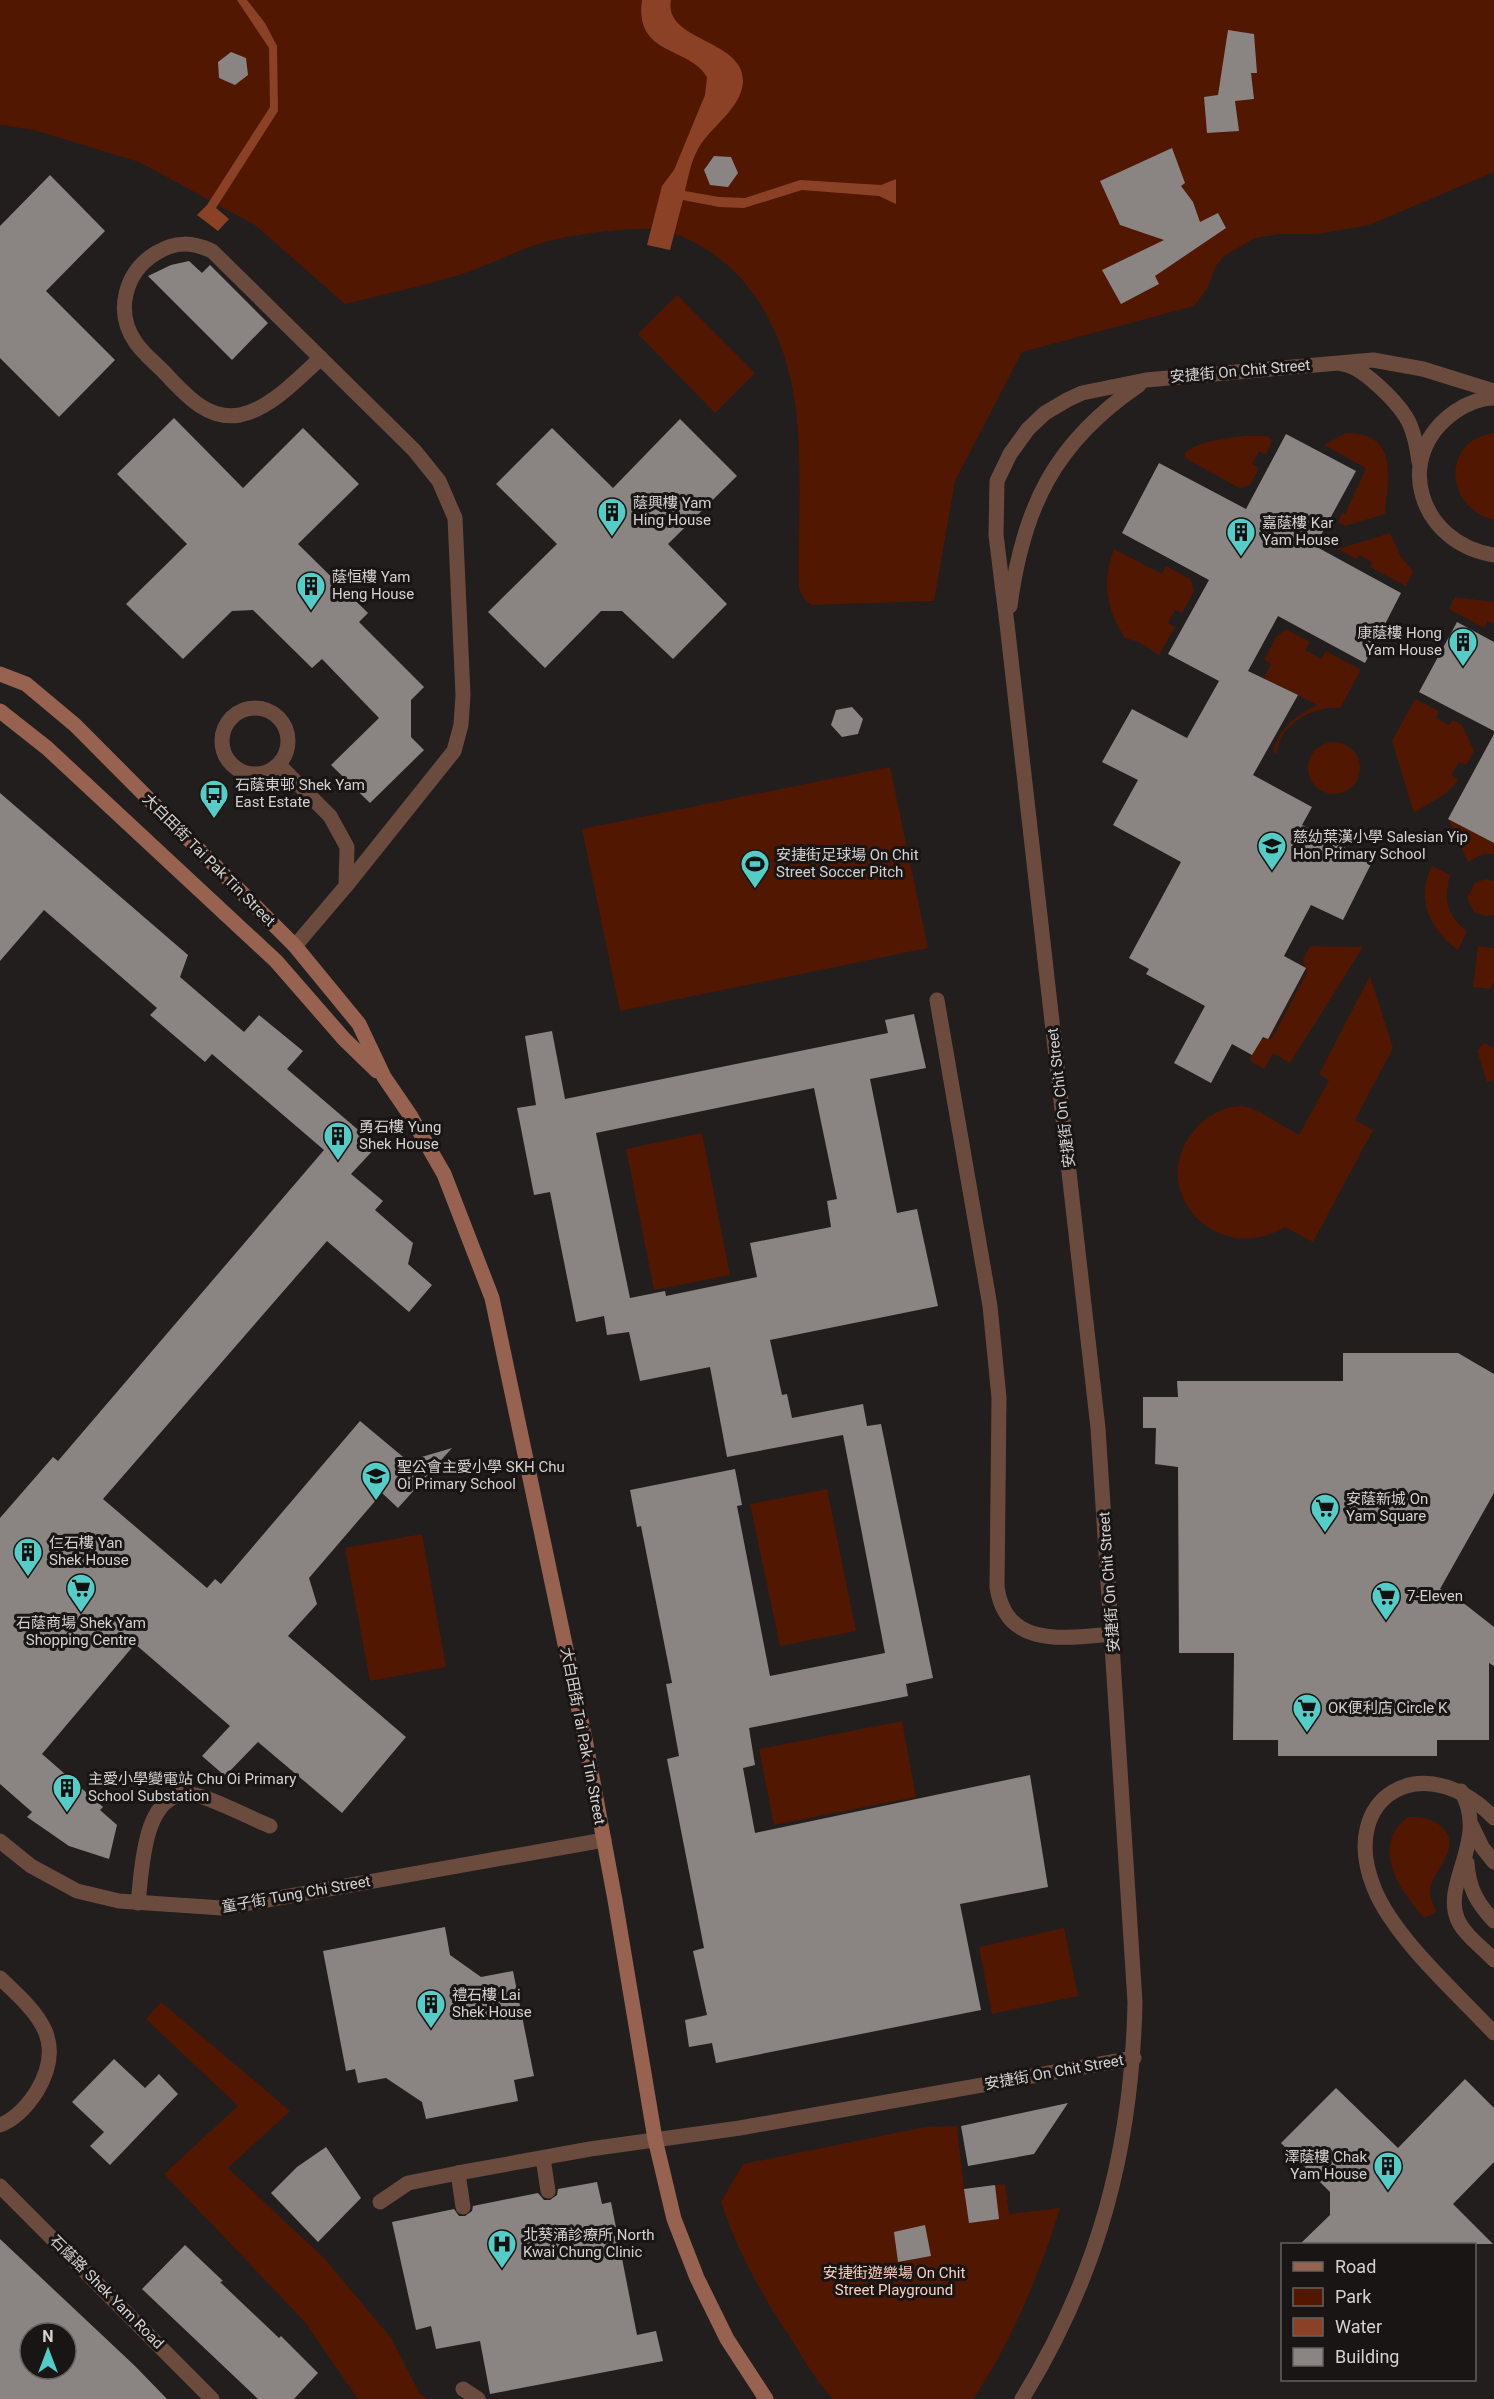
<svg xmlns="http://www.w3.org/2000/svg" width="1494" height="2399" font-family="Roboto,'Noto Sans TC',sans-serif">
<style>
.green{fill:#511701;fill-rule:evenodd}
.water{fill:#8b4126}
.building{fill:#8a8583;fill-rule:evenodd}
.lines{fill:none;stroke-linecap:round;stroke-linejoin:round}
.lane{stroke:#6c4b3f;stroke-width:15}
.street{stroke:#6c4b3f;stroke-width:15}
.secondary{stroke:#976350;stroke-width:15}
.labels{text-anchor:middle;stroke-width:6;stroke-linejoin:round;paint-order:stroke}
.street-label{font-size:15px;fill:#d4d2d1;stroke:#191514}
.poi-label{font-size:15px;fill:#d4d2d1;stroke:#191514;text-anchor:start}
.park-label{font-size:15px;fill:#fccfbf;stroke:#191514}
</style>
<rect width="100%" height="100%" fill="#221e1d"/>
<!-- green -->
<g class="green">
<path d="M0 0H1494V172L1369 225 1318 234H1279L1255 238 1224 256 1216 266 1207 289 1194 306 1022 352 955 481 934 601 812 605 804 599 799 588C798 532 802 475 797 420 791 351 761 279 699 245 684 237 669 230 652 229 633 227 577 234 557 239 521 247 490 266 455 276 419 287 382 295 345 304L255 225 139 162 34 130 0 125Z"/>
<path d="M677 295 755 373 715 413 638 334Z"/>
<path d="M1346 433C1399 433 1388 477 1385 514L1345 526 1338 522 1342 513 1345 514 1366 468 1324 445Z"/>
<path d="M1494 433V520C1444 508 1441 440 1494 433Z"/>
<path d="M1244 436H1267L1272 440 1266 455 1259 451 1252 464 1259 468 1250 485 1239 488 1185 458V453C1200 440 1226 439 1244 436Z"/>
<path d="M1390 533 1401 557 1413 571 1406 586 1370 567 1372 562 1359 555 1356 559 1338 549Z"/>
<path d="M1114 549 1162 574 1166 566 1190 579 1194 591 1182 613 1175 610 1168 623 1175 627 1159 655 1141 643 1125 638C1106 609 1102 581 1114 549Z"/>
<path d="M1455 597 1494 602V624L1488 621 1484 628 1449 609Z"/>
<path d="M1286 629 1310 642 1305 650 1321 659 1326 651 1361 670 1340 708C1314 705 1277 725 1277 755L1273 751C1280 727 1297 715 1317 705L1264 678 1271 664 1264 660 1276 637Z"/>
<path d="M1415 699 1439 711 1436 718 1449 725 1453 720 1462 725 1474 751 1466 765 1459 762 1451 775 1458 779C1450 795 1429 802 1414 813L1392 741Z"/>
<circle cx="1334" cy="768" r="26"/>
<path d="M890 767 928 948 620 1011 582 829Z"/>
<path d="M1448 819 1494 843V854H1483L1468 862Z"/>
<path d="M1432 866 1450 875C1444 898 1446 916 1467 931L1458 950C1430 930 1415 899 1432 866Z"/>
<path d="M1485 879 1494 881V915L1484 916 1474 912 1467 898 1475 883Z"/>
<path d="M1184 903 1305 967 1303 959 1310 946 1363 947 1290 1063 1273 1053 1264 1069 1249 1060 1261 1040 1266 1039 1146 974ZM1306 969 1307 973 1273 1037 1269 1039Z"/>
<path d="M1478 946 1494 948V982L1490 989 1473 987Z"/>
<path d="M1370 976 1393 1048 1355 1120 1373 1130 1313 1242 1285 1227C1212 1270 1140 1182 1200 1124 1211 1114 1226 1106 1242 1106 1256 1107 1285 1128 1299 1135L1329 1080 1319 1074Z"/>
<path d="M1484 1043 1494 1048V1080L1487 1082 1477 1051Z"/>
<path d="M702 1133 730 1275 654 1290 626 1149Z"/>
<path d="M827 1489 856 1631 780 1646 750 1504Z"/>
<path d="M422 1534 446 1667 370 1681 345 1548Z"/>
<path d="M902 1721 916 1797 774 1825 759 1749Z"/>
<path d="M1408 1817C1421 1817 1433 1818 1443 1828 1464 1850 1428 1873 1430 1894 1431 1900 1435 1907 1436 1912L1424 1918C1400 1890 1369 1847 1408 1817Z"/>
<path d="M1064 1928 1078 1996 992 2014 979 1947Z"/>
<path d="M161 2002 290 2111 228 2168 325 2259 391 2338 420 2394 428 2399H358L305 2322 164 2174 238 2106 146 2019Z"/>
<path d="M957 2126 964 2189 1005 2184 1009 2214 1060 2208C1041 2271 1010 2345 973 2399H833C817 2382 805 2362 793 2342 762 2295 739 2255 721 2202L743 2164 925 2127Z"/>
</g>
<!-- water -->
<g class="water">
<path d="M237 0H247L265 23 277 46 278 111 216 208 229 219 218 231 197 215 207 205 270 107 269 48Z"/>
<path d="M642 0H671C663 42 745 39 743 82 741 110 709 127 697 151 691 162 688 178 685 191L719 197 745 198 800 180 881 185 896 179V204L879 196 802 190 744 208 719 207 683 200 670 250 647 245 662 186 674 170 705 95 707 77C689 46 634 56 642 0Z"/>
</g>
<!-- building -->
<g class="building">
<path d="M1228 30 1254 34 1257 73H1251L1254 99 1235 101 1239 131 1207 133 1204 97 1218 95Z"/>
<path d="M231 52 246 58 248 75 235 85 219 78 218 62Z"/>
<path d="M1172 148 1185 183 1181 186 1193 202 1200 222 1218 213 1226 228 1155 276 1159 284 1121 304 1102 270 1164 240 1120 225 1100 181Z"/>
<path d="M714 156 731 157 738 173 728 187 710 185 704 170Z"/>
<path d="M50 175 105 231 46 291 115 360 59 417 0 358V226Z"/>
<path d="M189 261 202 273 210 265 268 323 232 360 148 276 171 265Z"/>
<path d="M174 418 243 488 303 428 359 484 298 544 368 613 359 622 424 687 411 700V737L424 750 370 803 331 765 379 718 322 659 312 668 253 610 232 611 183 659 126 604 187 544 117 474Z"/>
<path d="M680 419 737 476 668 544 727 604 673 659 622 611H601L545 668 488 612 557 544 496 484 552 428 613 488Z"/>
<path d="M1286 434 1356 471 1315 546 1401 593 1365 663 1278 616 1248 671 1298 695 1253 775 1312 807 1302 825 1372 862 1343 920 1311 905 1284 956 1306 968 1268 1039 1263 1037 1252 1055 1232 1044 1211 1083 1174 1063 1205 1006 1146 974 1149 969 1129 958 1181 862 1113 825 1138 780 1102 762 1132 709 1187 738 1219 681 1168 654 1209 580 1122 533 1159 463 1246 509Z"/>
<path d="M1457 622 1494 642V731L1419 692Z"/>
<path d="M852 707 863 719 858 734 842 737 831 725 836 710Z"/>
<path d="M1494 734V843L1448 819Z"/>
<path d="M0 793 188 955 180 977 244 1032 259 1015 303 1051 287 1069 377 1146 351 1174 383 1201 375 1210 413 1243 408 1264 432 1285 409 1312 327 1241 103 1499 207 1588 215 1579 221 1584 360 1421 408 1461 452 1448 398 1508 382 1493 309 1578 317 1604 288 1636 406 1737 342 1813 258 1742 225 1776 202 1756 230 1726 135 1644 42 1754 103 1807 100 1810 117 1825 109 1859 69 1846 27 1817 32 1812 0 1784V1518L53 1457 58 1461 324 1150 212 1054 205 1062 150 1015 157 1008 44 910 0 961Z"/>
<path d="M914 1014 926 1068 870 1079 897 1213 917 1209 938 1306 770 1340 782 1395 787 1394 792 1418 863 1404 867 1426 881 1424 933 1678 906 1684 908 1696 749 1728 755 1765 743 1768 755 1833 1030 1775 1048 1887 960 1904 981 2010 716 2063 712 2043 689 2047 685 2020 707 2015 693 1951 704 1948 667 1759 679 1756 666 1684 672 1683 641 1526 637 1527 630 1490 735 1469 742 1505 737 1506 770 1676 885 1653 843 1435 727 1457 710 1367 640 1381 629 1332 607 1335 604 1316 576 1322 550 1192 534 1195 517 1108 536 1105 525 1036 552 1031 565 1099 888 1033 885 1020ZM814 1088 837 1199 827 1201 831 1227 750 1243 757 1277 666 1296 665 1291 630 1298 596 1133Z"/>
<path d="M1343 1353H1458L1494 1374V1493L1440 1589 1466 1605 1494 1627V1666L1489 1663V1740H1437V1756H1278V1740H1233L1234 1653H1179L1178 1467 1155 1464 1156 1428H1143V1397H1178L1177 1381H1343Z"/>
<path d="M445 1927 450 1955 481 1977 513 1971 534 2076 514 2080 518 2101 426 2119 422 2102 386 2078 358 2083 355 2069 346 2071 323 1951Z"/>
<path d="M114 2059 145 2088 159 2074 178 2094 110 2165 90 2146 104 2132 72 2102Z"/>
<path d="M1465 2079 1494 2108V2162L1453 2204 1493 2244H1300L1330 2215V2192L1281 2143 1336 2088 1398 2148Z"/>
<path d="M1068 2103 1034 2154 968 2166 961 2126Z"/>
<path d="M326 2147 361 2198 318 2242 271 2193 297 2167Z"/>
<path d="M597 2182 602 2204 611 2202 637 2335 656 2331 663 2361 490 2394 480 2341 436 2349 431 2326 416 2330 392 2222 454 2209 459 2216H465L472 2211 473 2206 538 2193 544 2200H550L557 2195 558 2189Z"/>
<path d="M995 2185 999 2219 969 2223 964 2189Z"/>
<path d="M925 2225 931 2256 898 2262 894 2232Z"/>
<path d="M0 2239 135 2366 167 2399H0ZM30 2333H66V2369H30Z"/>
<path d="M185 2245 223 2281 220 2282 279 2338 281 2336 318 2373 294 2399H258L142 2289Z"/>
</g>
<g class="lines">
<!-- lane -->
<g class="lane">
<path d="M321 358C297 379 272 408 240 415 207 421 184 393 164 372 155 363 143 353 136 343 114 312 125 272 156 253 176 241 192 242 212 251L414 450 439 481 455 518 463 695 461 725 454 751 346 886"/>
<circle cx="255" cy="741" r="33"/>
<path d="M279 765 330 816 347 847 346 886 295 946"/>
<path d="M937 1000 990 1306 999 1398 997 1587C1006 1649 1065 1638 1113 1634"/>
<path d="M1461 1791C1489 1839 1443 1881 1457 1918 1463 1934 1483 1948 1494 1960"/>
<path d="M1494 1818C1423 1745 1337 1797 1374 1888 1394 1938 1457 1993 1494 2033"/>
<path d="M1472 1826 1482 1847 1494 1862"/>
<path d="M1467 1863C1469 1888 1476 1902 1494 1921"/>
<path d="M138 1903C142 1870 143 1792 189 1794 205 1794 252 1819 270 1826"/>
<path d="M0 1978C36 2012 68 2039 37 2091 28 2105 16 2119 0 2125"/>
<path d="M543 2158 548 2191"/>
<path d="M380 2202 408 2183 458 2173 463 2207"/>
<path d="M463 2389 478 2399"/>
</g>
<!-- street -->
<g class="street">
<path d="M1342 364C1361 365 1396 401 1406 417 1414 430 1417 447 1419 462"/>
<path d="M1494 398C1481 398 1466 404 1456 411 1390 456 1420 544 1494 555"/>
<path d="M1010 606C1023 507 1055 442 1139 385"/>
<path d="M0 1841 31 1866 77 1891 119 1901 222 1908 604 1840"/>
<path d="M458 2173 590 2149 740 2128 1134 2058"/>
<path d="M0 2186 212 2399"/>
<path d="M1022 2399C1099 2274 1132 2148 1135 2002L1098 1428 1007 624 996 535 997 481 1010 454 1028 429 1045 413 1067 400 1082 393 1146 380 1373 360 1423 369 1494 391"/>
</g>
<!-- secondary -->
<g class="secondary">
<path d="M0 674 26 684 75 725 295 946 359 1024 384 1077 410 1115 444 1174 492 1298 585 1739 615 1900 655 2139 674 2219 697 2278 727 2339 766 2399"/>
<path d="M0 711 47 748 276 961 344 1039 377 1071"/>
</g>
</g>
<!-- icons -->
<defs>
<g id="building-pin" transform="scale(1.5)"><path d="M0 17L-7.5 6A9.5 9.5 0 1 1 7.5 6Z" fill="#54cdc7" stroke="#191514"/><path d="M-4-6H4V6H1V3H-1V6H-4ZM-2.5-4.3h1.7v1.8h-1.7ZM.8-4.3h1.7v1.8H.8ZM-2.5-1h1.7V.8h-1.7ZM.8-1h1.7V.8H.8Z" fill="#111"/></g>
<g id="bus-pin" transform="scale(1.5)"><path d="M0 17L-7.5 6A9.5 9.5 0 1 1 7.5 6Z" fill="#54cdc7" stroke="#191514"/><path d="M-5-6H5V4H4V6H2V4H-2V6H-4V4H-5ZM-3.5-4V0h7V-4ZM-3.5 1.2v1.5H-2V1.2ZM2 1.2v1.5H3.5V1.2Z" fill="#111"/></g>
<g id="school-pin" transform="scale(1.5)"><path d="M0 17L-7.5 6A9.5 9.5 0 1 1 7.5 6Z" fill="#54cdc7" stroke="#191514"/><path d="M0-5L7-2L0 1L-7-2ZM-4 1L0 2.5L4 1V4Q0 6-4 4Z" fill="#111"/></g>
<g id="stadium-pin" transform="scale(1.5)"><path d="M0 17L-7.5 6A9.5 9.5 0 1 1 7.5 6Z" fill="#54cdc7" stroke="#191514"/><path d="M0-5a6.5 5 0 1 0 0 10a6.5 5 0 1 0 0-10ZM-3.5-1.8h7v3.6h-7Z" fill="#111"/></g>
<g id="supermarket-pin" transform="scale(1.5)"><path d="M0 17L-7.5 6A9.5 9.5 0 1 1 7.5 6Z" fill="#54cdc7" stroke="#191514"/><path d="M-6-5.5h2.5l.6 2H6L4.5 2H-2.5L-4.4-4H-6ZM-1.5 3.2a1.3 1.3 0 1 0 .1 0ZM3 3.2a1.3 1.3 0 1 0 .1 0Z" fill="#111"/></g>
<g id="hospital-pin" transform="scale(1.5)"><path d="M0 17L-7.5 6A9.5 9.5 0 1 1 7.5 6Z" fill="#54cdc7" stroke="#191514"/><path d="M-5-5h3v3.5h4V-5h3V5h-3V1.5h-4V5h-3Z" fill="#111"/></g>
</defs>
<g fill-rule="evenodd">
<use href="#building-pin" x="612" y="512"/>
<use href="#building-pin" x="1241" y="532"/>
<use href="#building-pin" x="311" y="586"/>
<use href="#building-pin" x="1463" y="642"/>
<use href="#bus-pin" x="214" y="794"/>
<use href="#school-pin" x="1272" y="846"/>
<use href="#stadium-pin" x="755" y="864"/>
<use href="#building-pin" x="338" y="1136"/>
<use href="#school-pin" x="376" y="1476"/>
<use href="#supermarket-pin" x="1325" y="1508"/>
<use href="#building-pin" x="28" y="1552"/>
<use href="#supermarket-pin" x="81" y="1588"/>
<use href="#supermarket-pin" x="1386" y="1596"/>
<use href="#supermarket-pin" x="1307" y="1708"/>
<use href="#building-pin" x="67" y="1788"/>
<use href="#building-pin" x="431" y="2004"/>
<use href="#building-pin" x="1388" y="2166"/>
<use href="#hospital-pin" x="502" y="2244"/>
</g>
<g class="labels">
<!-- street labels -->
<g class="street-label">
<text transform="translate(1240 371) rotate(-5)" y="5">安捷街 On Chit Street</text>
<text transform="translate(209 860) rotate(45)" y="5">大白田街 Tai Pak Tin Street</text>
<text transform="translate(1061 1098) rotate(-97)" y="5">安捷街 On Chit Street</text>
<text transform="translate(1109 1582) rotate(-94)" y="5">安捷街 On Chit Street</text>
<text transform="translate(583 1736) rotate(79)" y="5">大白田街 Tai Pak Tin Street</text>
<text transform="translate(296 1894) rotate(-10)" y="5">童子街 Tung Chi Street</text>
<text transform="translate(1054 2072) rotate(-10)" y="5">安捷街 On Chit Street</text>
<text transform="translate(107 2292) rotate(45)" y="5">石蔭路 Shek Yam Road</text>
</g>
<!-- poi labels -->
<g class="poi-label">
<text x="633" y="508">蔭興樓 Yam<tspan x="633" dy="17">Hing House</tspan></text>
<text x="1262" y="528">嘉蔭樓 Kar<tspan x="1262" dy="17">Yam House</tspan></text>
<text x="332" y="582">蔭恒樓 Yam<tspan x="332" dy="17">Heng House</tspan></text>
<text x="1442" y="638" text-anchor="end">康蔭樓 Hong<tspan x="1442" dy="17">Yam House</tspan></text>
<text x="235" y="790">石蔭東邨 Shek Yam<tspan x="235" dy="17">East Estate</tspan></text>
<text x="1293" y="842">慈幼葉漢小學 Salesian Yip<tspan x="1293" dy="17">Hon Primary School</tspan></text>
<text x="776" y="860">安捷街足球場 On Chit<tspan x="776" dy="17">Street Soccer Pitch</tspan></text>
<text x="359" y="1132">勇石樓 Yung<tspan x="359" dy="17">Shek House</tspan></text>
<text x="397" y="1472">聖公會主愛小學 SKH Chu<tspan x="397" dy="17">Oi Primary School</tspan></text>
<text x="1346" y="1504">安蔭新城 On<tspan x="1346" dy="17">Yam Square</tspan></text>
<text x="49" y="1548">仁石樓 Yan<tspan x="49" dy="17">Shek House</tspan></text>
<text x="1407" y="1601">7-Eleven</text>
<text x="81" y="1628" text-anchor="middle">石蔭商場 Shek Yam<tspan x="81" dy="17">Shopping Centre</tspan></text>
<text x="1328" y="1713">OK便利店 Circle K</text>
<text x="88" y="1784">主愛小學變電站 Chu Oi Primary<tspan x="88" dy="17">School Substation</tspan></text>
<text x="452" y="2000">禮石樓 Lai<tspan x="452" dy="17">Shek House</tspan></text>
<text x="1367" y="2162" text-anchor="end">澤蔭樓 Chak<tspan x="1367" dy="17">Yam House</tspan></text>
<text x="523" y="2240">北葵涌診療所 North<tspan x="523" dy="17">Kwai Chung Clinic</tspan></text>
</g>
<!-- park labels -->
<g class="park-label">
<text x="894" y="2278">安捷街遊樂場 On Chit<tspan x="894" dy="17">Street Playground</tspan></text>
</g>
</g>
<!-- legend -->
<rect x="1281" y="2243" width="195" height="138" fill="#191514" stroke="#646160" stroke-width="1.5"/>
<rect x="1293" y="2262" width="30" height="9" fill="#976350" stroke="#646160" stroke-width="1.5"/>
<text x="1335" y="2273" font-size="18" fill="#d4d2d1">Road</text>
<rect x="1293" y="2288" width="30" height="18" fill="#511701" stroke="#646160" stroke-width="1.5"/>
<text x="1335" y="2303" font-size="18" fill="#d4d2d1">Park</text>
<rect x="1293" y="2318" width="30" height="18" fill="#8b4126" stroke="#646160" stroke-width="1.5"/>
<text x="1335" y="2333" font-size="18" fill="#d4d2d1">Water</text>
<rect x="1293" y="2348" width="30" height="18" fill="#8a8583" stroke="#646160" stroke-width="1.5"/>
<text x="1335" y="2363" font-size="18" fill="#d4d2d1">Building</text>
<!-- north arrow -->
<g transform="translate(48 2351)"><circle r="28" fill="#191514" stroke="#646160" stroke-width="1.5"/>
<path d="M0-4.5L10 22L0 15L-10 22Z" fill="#54cdc7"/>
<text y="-9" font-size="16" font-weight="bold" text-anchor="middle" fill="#d4d2d1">N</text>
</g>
</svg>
